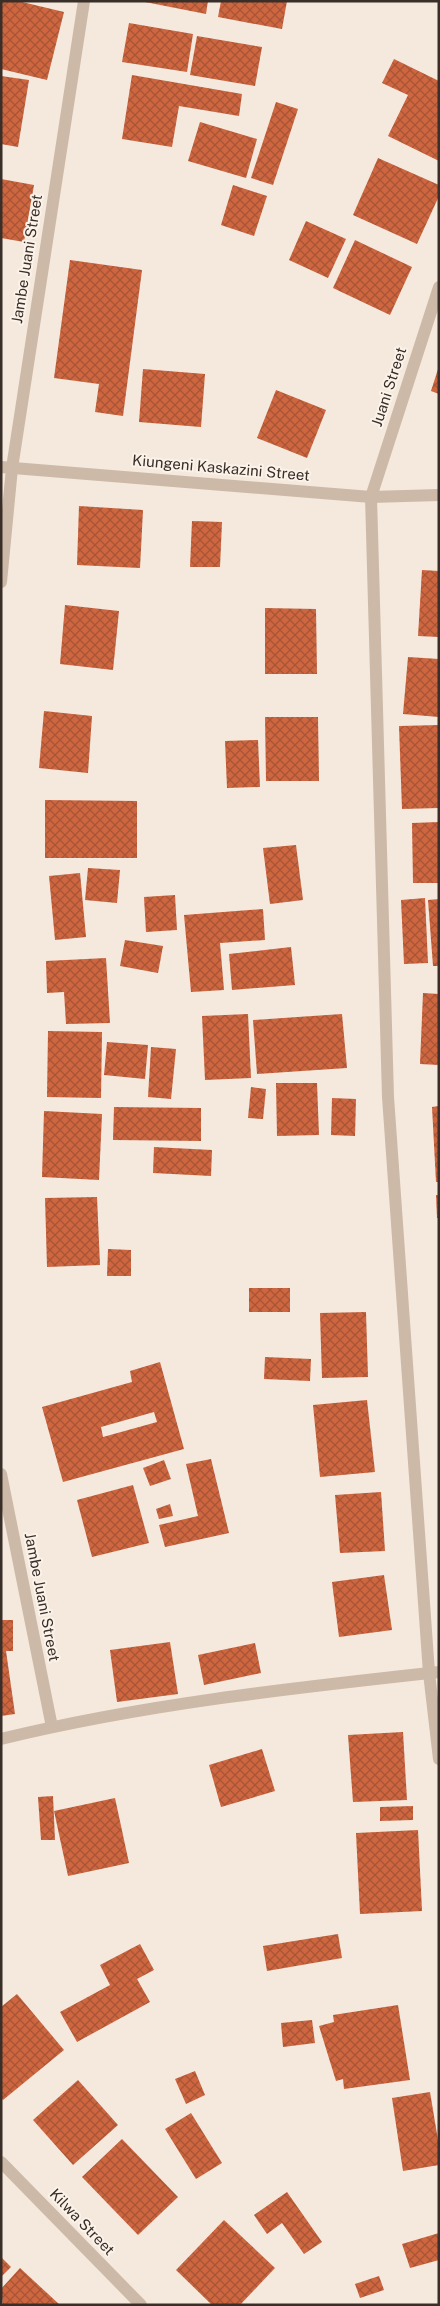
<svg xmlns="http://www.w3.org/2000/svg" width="440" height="2306" font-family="'Public Sans',sans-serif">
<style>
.building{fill:url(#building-cross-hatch);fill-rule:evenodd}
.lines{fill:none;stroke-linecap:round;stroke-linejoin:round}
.minor{stroke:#cdb9a7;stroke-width:12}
.labels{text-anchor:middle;stroke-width:4;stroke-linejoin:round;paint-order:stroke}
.street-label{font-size:15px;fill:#392e28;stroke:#fbf3e9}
</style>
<defs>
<pattern id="building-cross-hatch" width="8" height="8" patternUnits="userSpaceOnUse" patternTransform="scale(1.25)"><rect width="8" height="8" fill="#ce6640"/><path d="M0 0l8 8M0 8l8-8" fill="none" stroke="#a85436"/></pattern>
</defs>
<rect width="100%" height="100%" fill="#f4e9dc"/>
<!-- building -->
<g class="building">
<path d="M1 1H18L64 12 47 80 1 69Z"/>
<path d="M140 1H208L206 14Z"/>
<path d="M221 1H287L282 29 218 17Z"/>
<path d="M129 23 193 34 187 72 122 62Z"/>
<path d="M197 36 262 47 255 86 190 75Z"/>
<path d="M394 59 439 81V161L388 136 408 95 382 83Z"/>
<path d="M132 75 242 94 239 116 179 106 172 147 122 139Z"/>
<path d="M1 76 29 80 18 147 1 144Z"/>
<path d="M276 102 298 109 273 185 251 178Z"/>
<path d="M200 122 257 139 246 178 188 161Z"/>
<path d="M378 158 439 185V196L417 244 353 215Z"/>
<path d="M1 179 34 185 24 242 1 238Z"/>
<path d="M233 185 267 196 254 236 221 225Z"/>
<path d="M306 221 346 239 328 278 289 260Z"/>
<path d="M355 240 412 267 390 315 333 288Z"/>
<path d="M70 260 142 270 123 416 95 412 99 384 54 378Z"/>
<path d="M439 366V394L431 391Z"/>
<path d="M143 369 205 374 201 427 139 422Z"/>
<path d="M276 390 326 410 307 458 257 438Z"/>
<path d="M79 506 143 510 140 568 77 565Z"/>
<path d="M192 521 222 522 220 567H190Z"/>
<path d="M422 570 439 571V637L418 636Z"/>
<path d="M65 605 119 611 113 670 60 664Z"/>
<path d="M265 608 316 609 317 674H265Z"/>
<path d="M408 657 439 659V717L403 714Z"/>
<path d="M44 711 92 716 88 773 39 768Z"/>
<path d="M265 717H318L319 781H266Z"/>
<path d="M439 725V808L402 809 399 726Z"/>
<path d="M258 740 260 787 227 788 225 741Z"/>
<path d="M45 800 137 801V858H45Z"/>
<path d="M439 822V883H413L412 823Z"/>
<path d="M296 845 303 900 270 904 263 848Z"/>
<path d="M88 868 120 870 117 903 85 900Z"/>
<path d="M80 873 86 937 55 940 49 876Z"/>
<path d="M175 895 177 930 146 932 144 897Z"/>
<path d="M425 898 428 963 404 964 401 900Z"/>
<path d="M439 899V966H433L428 900Z"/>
<path d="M263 909 265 940 220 943 224 990 191 992 184 915Z"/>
<path d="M125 940 163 946 158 973 120 966Z"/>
<path d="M291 947 295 985 232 990 229 954Z"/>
<path d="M106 958 110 1023 66 1024 64 992 47 993 46 961Z"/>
<path d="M423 993 439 994V1065L420 1064Z"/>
<path d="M248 1014 251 1078 205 1080 202 1016Z"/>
<path d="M342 1014 347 1068 257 1074 253 1020Z"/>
<path d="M48 1031 102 1032 101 1098 47 1097Z"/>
<path d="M107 1042 148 1045 145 1079 104 1075Z"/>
<path d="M151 1047 176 1049 171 1099 148 1097Z"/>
<path d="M276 1083H317L319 1135 277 1136Z"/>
<path d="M251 1087 266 1089 263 1119 248 1118Z"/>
<path d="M332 1098 356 1099 355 1136 331 1135Z"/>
<path d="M439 1106V1182H436L432 1107Z"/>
<path d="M114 1107 201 1108V1141L113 1140Z"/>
<path d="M44 1111 102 1114 99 1180 42 1177Z"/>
<path d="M154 1147 212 1150 211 1176 153 1173Z"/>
<path d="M436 1195H439V1218H437Z"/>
<path d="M97 1197 100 1265 47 1267 45 1198Z"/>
<path d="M108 1249 131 1250V1276H107Z"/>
<rect x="249" y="1288" width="41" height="24"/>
<path d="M366 1312 368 1377 322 1378 320 1313Z"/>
<path d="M265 1357 311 1359 310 1381 264 1379Z"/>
<path d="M160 1362 184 1449 63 1482 42 1407 132 1382 130 1371ZM154 1412 157 1422 103 1437 101 1427Z"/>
<path d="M367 1400 375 1472 320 1477 313 1405Z"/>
<path d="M211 1459 229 1533 165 1547 159 1525 198 1516 186 1464Z"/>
<path d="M164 1460 171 1479 150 1486 143 1468Z"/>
<path d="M133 1485 149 1543 92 1557 77 1500Z"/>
<path d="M381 1492 385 1551 340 1553 335 1495Z"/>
<path d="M170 1504 173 1516 159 1519 156 1509Z"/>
<path d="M384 1575 392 1630 339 1637 332 1582Z"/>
<path d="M1 1620H13V1651H6L15 1714 1 1716Z"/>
<path d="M170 1642 178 1694 117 1702 110 1650Z"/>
<path d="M255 1643 261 1673 204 1685 198 1655Z"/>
<path d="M403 1732 407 1800 353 1802 348 1735Z"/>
<path d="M262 1749 275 1791 221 1807 209 1765Z"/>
<path d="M53 1796 55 1840H41L38 1797Z"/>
<path d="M115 1798 129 1863 68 1876 54 1811Z"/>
<path d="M413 1806V1820L380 1821V1807Z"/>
<path d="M418 1830 422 1911 360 1914 356 1833Z"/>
<path d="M338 1934 342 1958 267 1971 263 1946Z"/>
<path d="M140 1944 154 1970 137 1979 150 2002 77 2042 60 2012 110 1985 100 1965Z"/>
<path d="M17 1994 64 2050 3 2100 1 2098V2007Z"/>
<path d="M398 2005 410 2080 344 2089 343 2079 336 2081 319 2026 334 2022 333 2015Z"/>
<path d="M312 2020 315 2043 283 2047 281 2023Z"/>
<path d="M195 2071 205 2095 186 2104 175 2079Z"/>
<path d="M78 2080 118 2125 73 2165 33 2120Z"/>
<path d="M430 2092 439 2146V2165L403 2171 392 2098Z"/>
<path d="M191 2113 222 2163 196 2179 165 2129Z"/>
<path d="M122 2139 178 2197 138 2235 82 2177Z"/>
<path d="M287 2192 322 2242 304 2254 282 2223 267 2234 254 2215Z"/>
<path d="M224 2220 275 2268 240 2305H212L176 2270Z"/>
<path d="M439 2233V2260L410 2268 402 2244Z"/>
<path d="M1 2257 11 2267 1 2277Z"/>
<path d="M20 2268 60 2305H3L1 2289Z"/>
<path d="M379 2276 384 2290 360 2298 355 2284Z"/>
</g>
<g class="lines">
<!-- minor -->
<g class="minor">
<path d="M439 287 371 497 388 1097 429 1673 439 1759"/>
<path d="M1 467 371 497 439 495"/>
<path d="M1 582 12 468 84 1"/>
<path d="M1 1474 52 1727"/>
<path d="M1 1739C144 1704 293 1688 439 1672"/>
<path d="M1 2162 141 2305"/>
</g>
</g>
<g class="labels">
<!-- street labels -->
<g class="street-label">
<text transform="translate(27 259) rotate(-81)" y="5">Jambe Juani Street</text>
<text transform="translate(389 387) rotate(-72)" y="5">Juani Street</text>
<text transform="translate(221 468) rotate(5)" y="5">Kiungeni Kaskazini Street</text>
<text transform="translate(42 1597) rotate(79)" y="5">Jambe Juani Street</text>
<text transform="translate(82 2222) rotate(46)" y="5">Kilwa Street</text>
</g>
</g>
<!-- border -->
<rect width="440" height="2306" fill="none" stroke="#392e28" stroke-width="5"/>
</svg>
